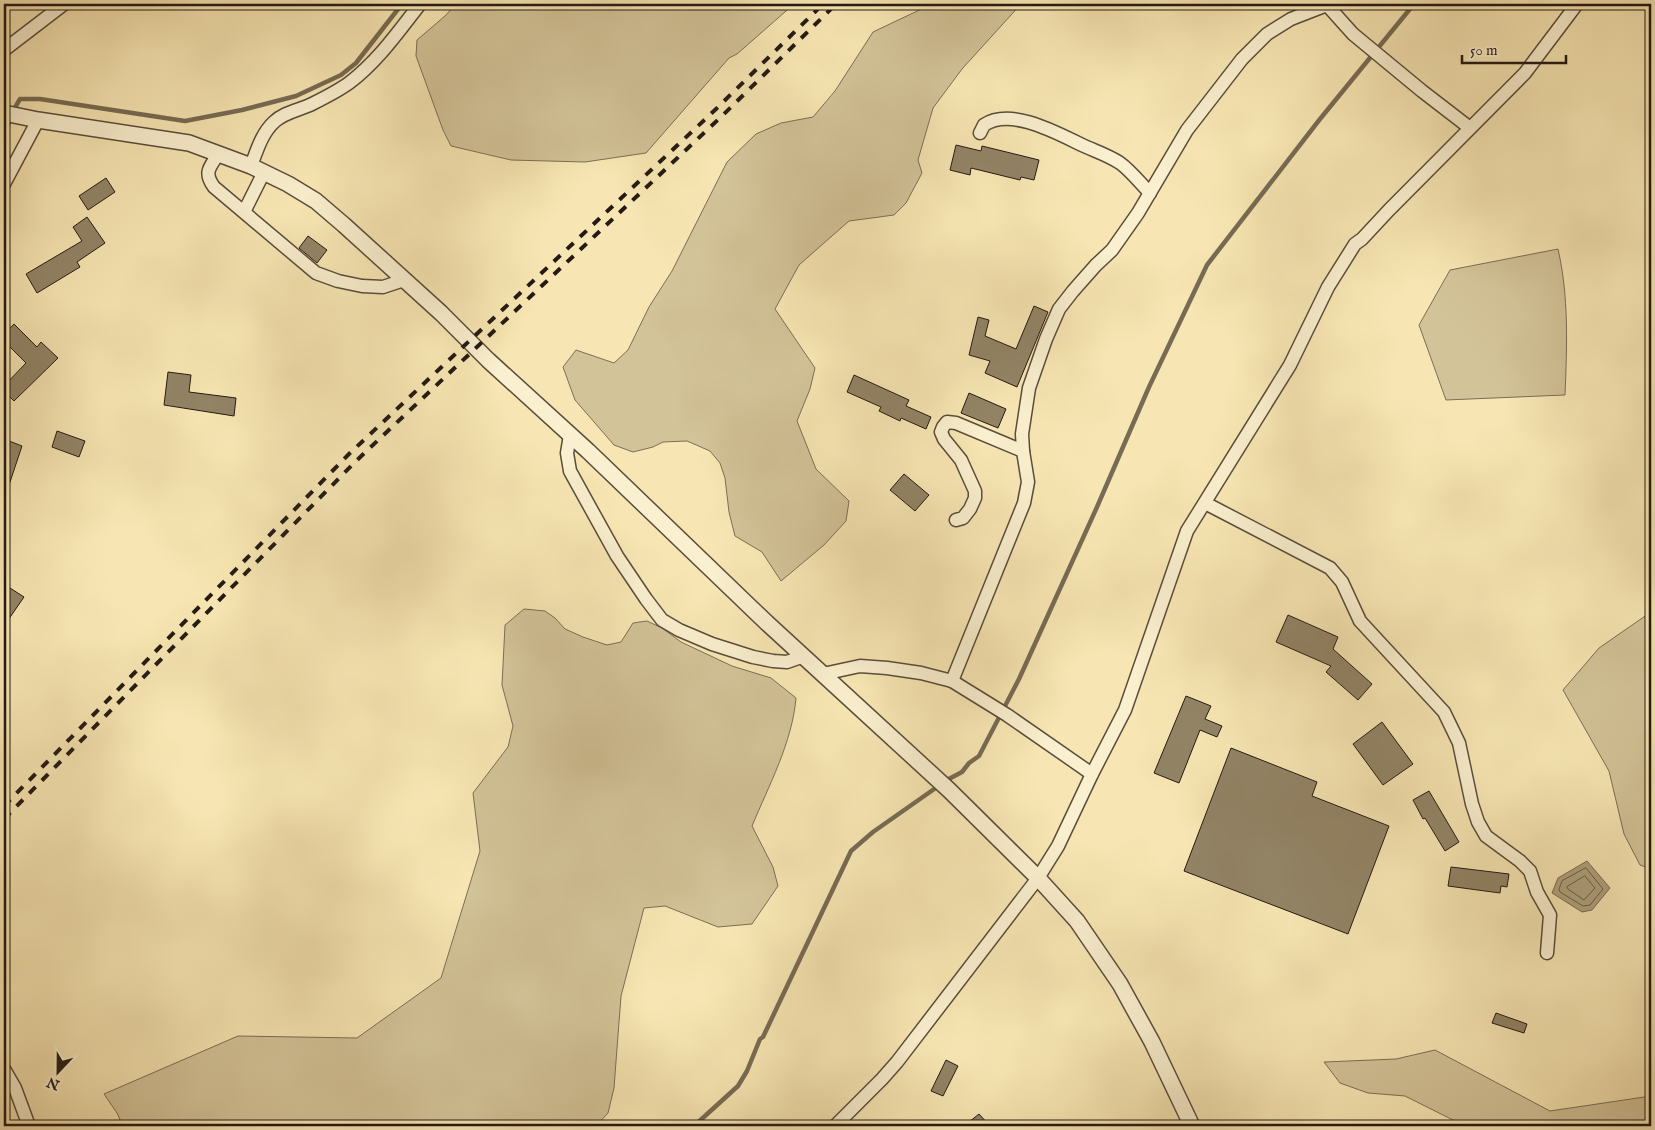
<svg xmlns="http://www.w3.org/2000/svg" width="1655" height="1130" font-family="'IM FELL English',serif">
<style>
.green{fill:#d3c398;stroke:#7c6e56}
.water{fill:#afa17d;stroke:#776b53}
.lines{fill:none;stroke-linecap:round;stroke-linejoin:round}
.shore{stroke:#6a5e48;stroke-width:1}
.stream{stroke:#776b53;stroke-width:4.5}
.building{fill:#928466;stroke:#241a13}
.minor-casing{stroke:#594d3b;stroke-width:15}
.tertiary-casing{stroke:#594d3b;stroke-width:18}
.minor{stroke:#faefce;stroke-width:12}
.tertiary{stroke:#faefce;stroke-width:15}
.rail{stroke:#241a13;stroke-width:4;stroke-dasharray:9 9;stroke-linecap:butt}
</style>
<rect width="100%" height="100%" fill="#f7e6b3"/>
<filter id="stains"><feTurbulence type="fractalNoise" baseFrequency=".004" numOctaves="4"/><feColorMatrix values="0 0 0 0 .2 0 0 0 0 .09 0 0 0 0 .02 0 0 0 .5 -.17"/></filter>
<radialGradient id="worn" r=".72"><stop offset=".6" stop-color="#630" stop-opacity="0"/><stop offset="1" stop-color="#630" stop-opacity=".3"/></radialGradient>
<!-- green -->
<g class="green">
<path d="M456 4H794L737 54 729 58 646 153 585 162 511 160 451 146 443 130 416 56 417 40 445 16Z"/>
<path d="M932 4H1021L962 69 933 108 918 160 922 173 906 203 894 215 849 221 799 265 775 309 815 368 810 389 797 421 816 469 849 501 846 521 824 545 781 581 762 552 735 536 729 512 725 478 720 463 710 451 687 441 663 442 653 447 633 452 614 445 575 400 563 367 576 350 614 363 628 350 649 307 672 271 727 162 756 134 781 123 813 117 835 91 873 32Z"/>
<path d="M1558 249C1569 297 1567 346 1565 395L1446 400 1419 325 1450 270Z"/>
<path d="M524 609 545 611 555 618 565 629 583 637 607 645 621 642 633 623 647 621 662 628 681 642 732 666 771 678 796 698C792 743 769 785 752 826L773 867 778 886 752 924 718 927 665 906 644 908 621 996 614 1088 608 1113 596 1126H123L117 1113 104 1094 238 1036 357 1038 441 978 480 851 473 793 508 747 513 726 502 685 505 625Z"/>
<path d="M1651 612V869L1640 865 1624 834 1609 771 1563 690 1599 648Z"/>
<path d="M1435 1050 1550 1111 1651 1096V1126H1465L1405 1096 1368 1093 1340 1083 1324 1062 1396 1059Z"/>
</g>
<!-- water -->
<path class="water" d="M1587 861 1610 888 1592 910 1582 912 1552 893 1558 878Z"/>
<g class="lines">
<!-- shore -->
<g class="shore">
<path d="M1586 868 1603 889 1590 905 1583 906 1560 892 1559 889 1562 881Z"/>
<path d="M1585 876 1595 888 1584 900 1568 889 1567 887Z"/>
</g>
<!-- stream -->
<g class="stream">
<path d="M13 111 20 99H40L185 121 242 110 296 96 341 75 356 63 402 4"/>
<path d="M4 134 11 118"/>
<path d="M694 1126 738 1086 747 1071 760 1039 763 1037 851 851 873 832 947 780 962 772 969 763 979 756 1019 679 1097 507 1149 387 1207 265 1320 119 1414 4"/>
</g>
</g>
<!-- building -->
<g class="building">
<path d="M956 145 981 151 982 146 1039 160 1034 180 1021 177 1020 180 971 168 970 175 950 170Z"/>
<path d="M106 178 115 192 88 210 79 196Z"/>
<path d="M87 217 105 243 77 262 80 267 37 293 26 274 82 241 73 227Z"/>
<path d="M308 236 327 250 317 263 299 248Z"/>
<path d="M1034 306 1048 312 1017 387 985 373 990 361 969 355 978 317 989 320 985 336 1016 349Z"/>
<path d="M14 324 37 347 41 342 58 358 14 401 4 391V386L26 363 4 341V335Z"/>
<path d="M168 372 191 375 189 392 236 398 234 416 164 405Z"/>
<path d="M854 375 909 400 906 406 931 417 926 429 901 418 900 421 879 411 881 407 847 392Z"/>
<path d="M969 393 1006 409 998 428 961 413Z"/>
<path d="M57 431 85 441 79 457 52 447Z"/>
<path d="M4 439 22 446 6 494 4 493Z"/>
<path d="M904 474 929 495 915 511 890 490Z"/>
<path d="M10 588 24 597 4 626V598Z"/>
<path d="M1288 615 1338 637 1333 649 1372 684 1358 700 1326 672 1331 666 1276 642Z"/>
<path d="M1186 696 1211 706 1205 719 1222 726 1217 737 1200 730 1179 783 1154 773Z"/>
<path d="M1382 722 1413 764 1383 785 1353 744Z"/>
<path d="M1231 748 1317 782 1312 796 1389 826 1348 934 1184 871Z"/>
<path d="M1429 791 1459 842 1445 851 1425 818 1423 819 1413 800Z"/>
<path d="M1451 867 1509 874 1507 887 1501 886 1500 893 1448 886Z"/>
<path d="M1496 1013 1527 1024 1524 1033 1492 1023Z"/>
<path d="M946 1060 958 1066 943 1096 931 1091Z"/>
<path d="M979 1114 990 1126H964Z"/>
</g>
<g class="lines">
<!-- minor casing -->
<g class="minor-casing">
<g id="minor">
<path d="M1328 4 1327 5 1353 34 1422 91 1470 128"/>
<path d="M4 50 64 4"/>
<path d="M980 133 984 125C1011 107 1057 133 1082 145 1095 151 1108 155 1120 163 1131 171 1140 183 1150 193"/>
<path d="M219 153C210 167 203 172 214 187L316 273 338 281 362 286 383 287 404 280"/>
<path d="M251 166C257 150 262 133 274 122 284 112 300 110 312 104 324 98 338 91 349 83 378 61 398 32 420 4"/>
<path d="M4 184 38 120"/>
<path d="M244 212 264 172"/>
<path d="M570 435 567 453 570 471 617 556 646 599 662 620 679 630 712 644 753 657 773 661 787 662 804 656"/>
<path d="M1205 503 1330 568 1342 582 1360 621 1444 712 1459 743 1472 804 1478 822 1486 836 1520 861 1530 871 1537 892 1550 915 1547 953"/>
<path d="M956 520 963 518 970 509 975 498V491L961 460 944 439 941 432 943 427 947 422 956 423 1023 451"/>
<path d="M823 674 860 666 887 668 921 673 952 681 1007 715 1092 774"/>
<path d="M952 681 1024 503 1028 482 1023 451 1022 434 1029 388 1046 339 1059 309 1073 291 1096 265 1112 250 1138 213 1187 130 1242 59 1267 34 1291 19 1327 5"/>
<path d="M4 1069 15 1088 29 1126"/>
<path d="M835 1126 882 1079 897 1062 1038 878 1058 846 1092 774 1125 710 1187 531 1290 365 1328 287 1355 244 1362 239 1389 210 1525 73 1577 4"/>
</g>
</g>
<!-- tertiary casing -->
<g class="tertiary-casing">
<path id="tertiary" d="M4 113 38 120 189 143 251 166 288 184 316 201 344 225 441 313 488 360 588 451 767 623 949 790 1038 878 1077 921 1120 984 1152 1042 1192 1126"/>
</g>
<!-- minor -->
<use href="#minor" class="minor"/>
<!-- tertiary -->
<use href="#tertiary" class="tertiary"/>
<!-- rail -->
<g class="rail">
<path d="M4 806 349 454 716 109 823 4"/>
<path d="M4 819 356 461 723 115 836 4"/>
</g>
</g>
<!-- margin -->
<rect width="1655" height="1130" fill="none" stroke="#f7e6b3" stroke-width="20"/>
<rect x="5" y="5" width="1645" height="1120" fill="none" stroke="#241a13" stroke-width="2.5"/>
<rect x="10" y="10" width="1635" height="1110" fill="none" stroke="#241a13"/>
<!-- north arrow -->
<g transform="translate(58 1072) rotate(202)" stroke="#faefce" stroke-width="4" paint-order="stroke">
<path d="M0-4L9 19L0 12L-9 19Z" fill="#241a13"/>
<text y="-8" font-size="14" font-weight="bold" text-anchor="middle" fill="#241a13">N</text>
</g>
<!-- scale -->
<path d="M1462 55v8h104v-8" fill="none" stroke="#241a13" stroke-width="2.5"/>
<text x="1470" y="55" font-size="15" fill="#241a13" stroke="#faefce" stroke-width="4" paint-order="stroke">50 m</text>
<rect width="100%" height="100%" filter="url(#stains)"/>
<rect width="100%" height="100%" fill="url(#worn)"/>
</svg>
